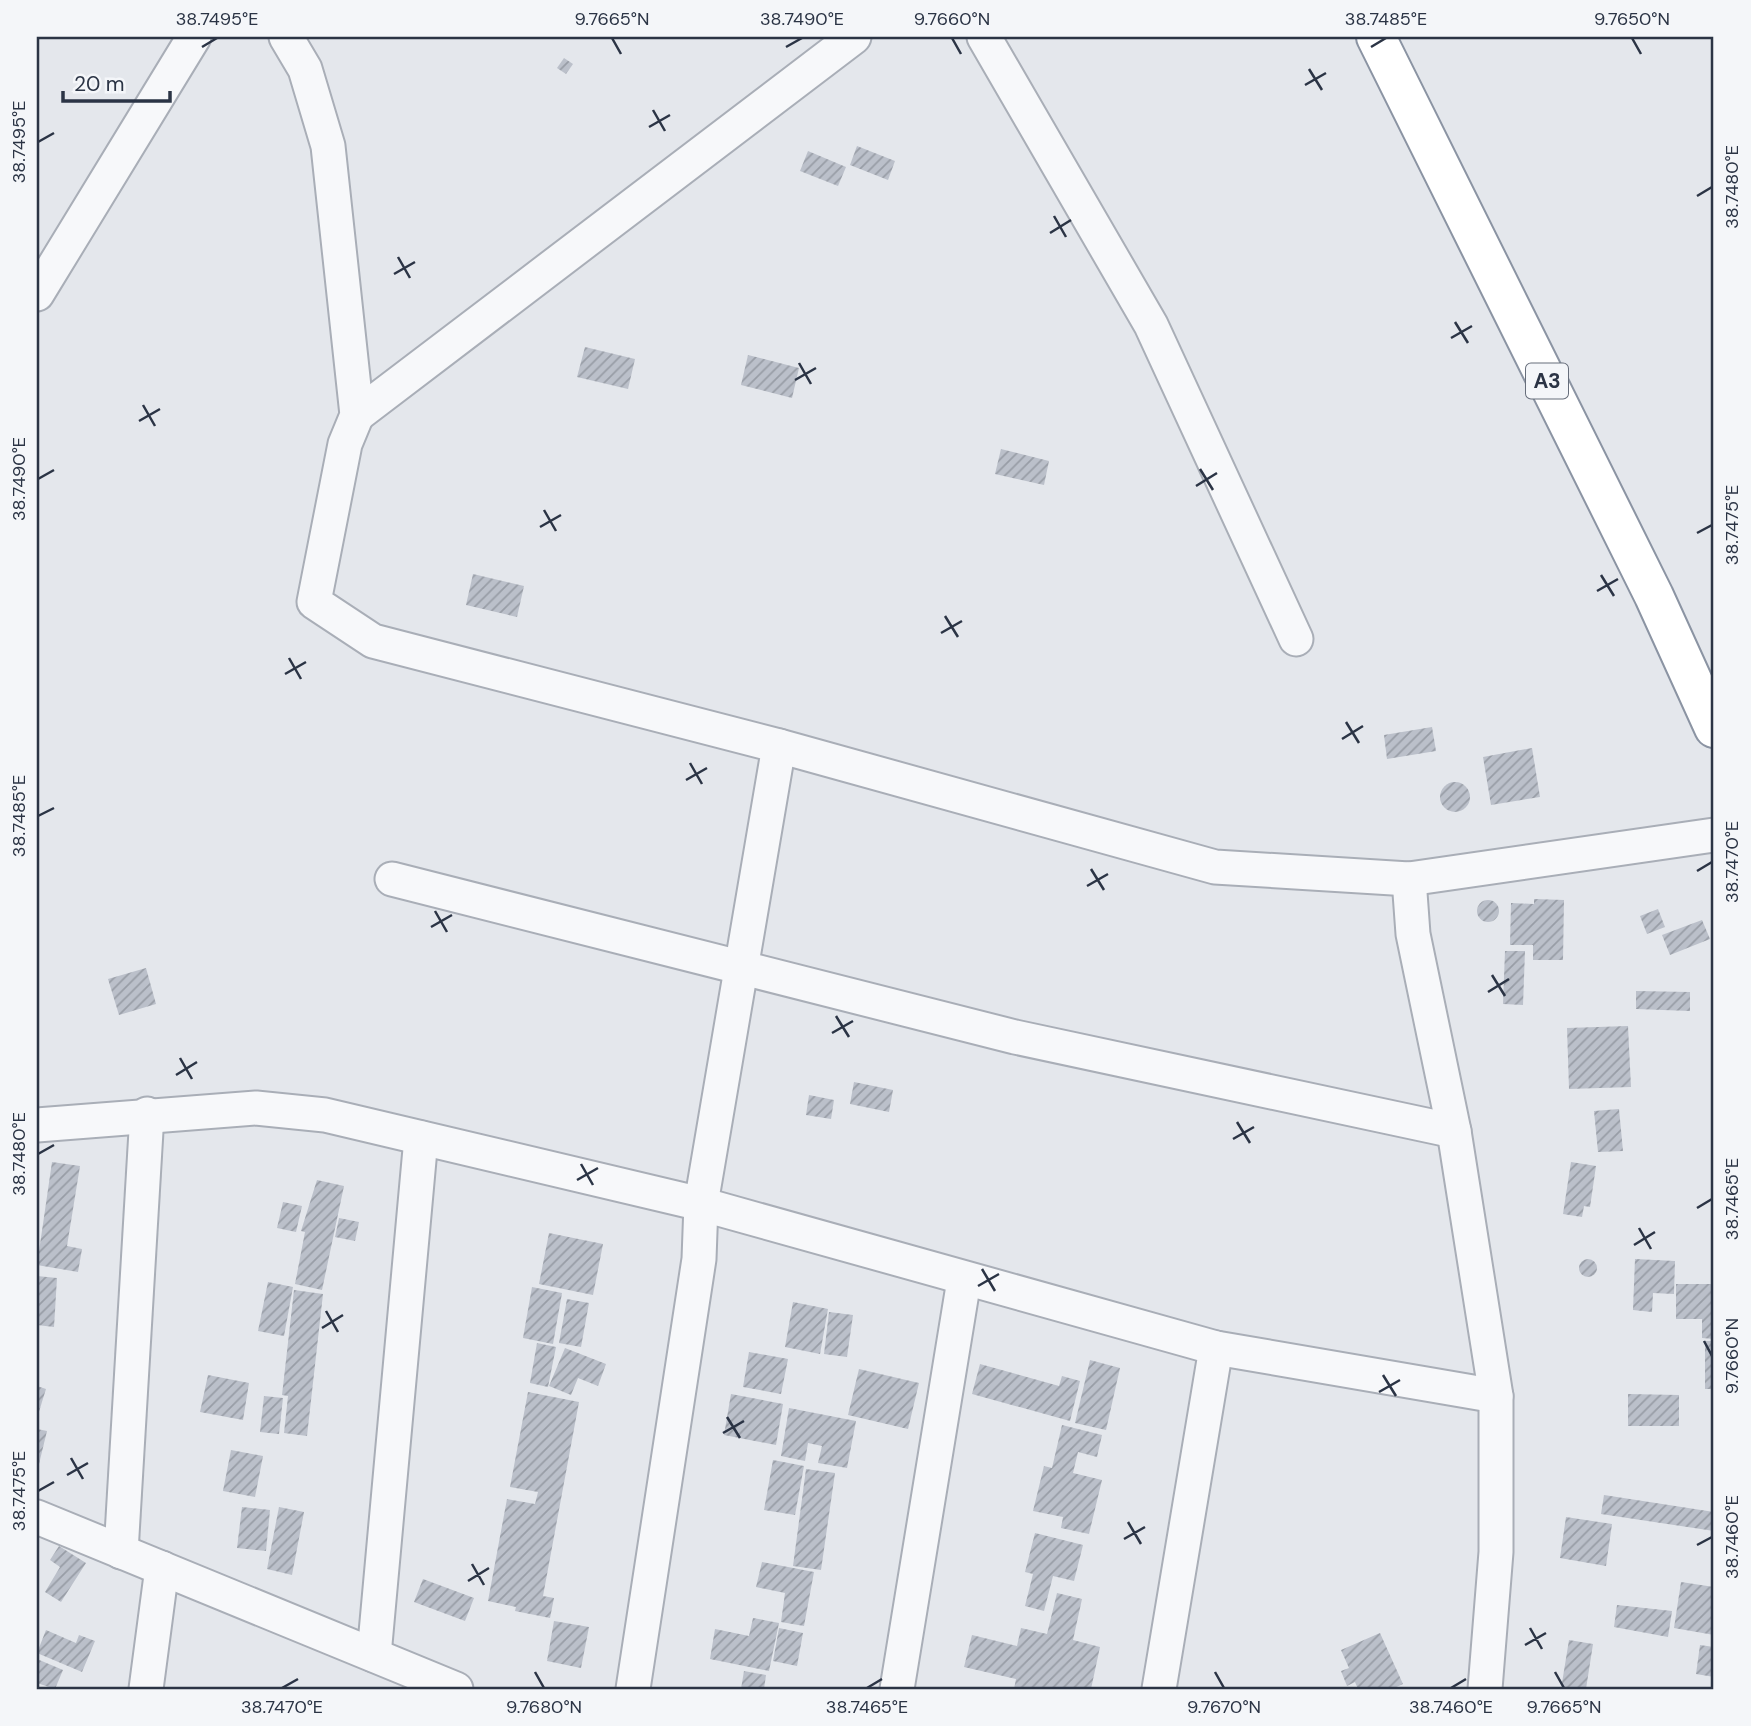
<svg xmlns="http://www.w3.org/2000/svg" width="1751" height="1726" font-family="'DM Sans',sans-serif">
<style>
.building{fill:url(#building-hatch)}
.lines{fill:none;stroke-linecap:round;stroke-linejoin:round}
.minor-casing{stroke:#a9aeb7;stroke-width:37}
.trunk-casing{stroke:#8b94a3;stroke-width:42}
.minor{stroke:#f7f8fa;stroke-width:33}
.trunk{stroke:#fff;stroke-width:38}
.ticks{fill:none;stroke:#2b3445;stroke-width:2.5}
.labels{text-anchor:middle;stroke-width:6;stroke-linejoin:round;paint-order:stroke}
.shield{fill:#f4f6f9;stroke:#676e7b;stroke-width:2}
.shield-label{font-size:21px;font-weight:bold;fill:#2b3445}
.neatline{fill:none;stroke:#2b3445;stroke-width:2.5}
.ticks-label{font-size:18px;text-anchor:middle;fill:#2b3445}
</style>
<defs>
<pattern id="building-hatch" width="6" height="6" patternUnits="userSpaceOnUse" patternTransform="scale(1.75)"><rect width="6" height="6" fill="#bbc0ca"/><path d="M-1 1l2-2M0 6l6-6M5 7l2-2" fill="none" stroke="#989da6"/></pattern>
</defs>
<rect width="100%" height="100%" fill="#e4e7ec"/>
<!-- building -->
<g class="building">
<path d="M564 58 573 64 566 74 557 68Z"/>
<path d="M857 146 895 161 888 180 850 165Z"/>
<path d="M808 151 846 167 838 186 800 171Z"/>
<path d="M585 347 635 359 628 389 577 377Z"/>
<path d="M748 355 799 368 792 398 741 385Z"/>
<path d="M1001 449 1049 461 1044 485 995 474Z"/>
<path d="M473 574 524 586 517 617 466 605Z"/>
<path d="M1432 727 1436 751 1387 759 1384 735Z"/>
<path d="M1532 748 1540 797 1491 805 1483 757Z"/>
<circle cx="1455" cy="797" r="15"/>
<path d="M1534 899 1564 900 1563 960H1533V945H1510L1511 903 1534 904Z"/>
<circle cx="1488" cy="911" r="11"/>
<path d="M1658 909 1665 927 1647 934 1640 916Z"/>
<path d="M1702 920 1710 939 1670 955 1662 935Z"/>
<path d="M1505 951H1525L1523 1005 1503 1004Z"/>
<path d="M146 968 156 1004 119 1015 108 979Z"/>
<path d="M1636 991 1690 992V1011L1636 1009Z"/>
<path d="M1628 1026 1631 1087 1569 1089 1567 1028Z"/>
<path d="M854 1082 893 1090 889 1112 850 1104Z"/>
<path d="M809 1095 834 1100 831 1119 806 1115Z"/>
<path d="M1619 1109 1623 1151 1598 1152 1594 1111Z"/>
<path d="M52 1162 80 1166 67 1246 82 1249 78 1272 37 1265Z"/>
<path d="M1571 1162 1596 1166 1590 1207 1584 1206 1582 1217 1563 1214Z"/>
<path d="M317 1180 344 1186 322 1290 295 1284 305 1232 301 1231Z"/>
<path d="M283 1202 302 1206 296 1232 277 1228Z"/>
<path d="M339 1218 359 1222 355 1241 335 1237Z"/>
<path d="M549 1233 603 1244 593 1295 539 1284Z"/>
<path d="M1635 1259 1675 1261 1674 1294 1653 1293 1652 1312 1633 1310Z"/>
<circle cx="1588" cy="1268" r="9"/>
<path d="M37 1276 57 1278 54 1327 37 1325Z"/>
<path d="M268 1282 293 1287 284 1336 258 1331Z"/>
<path d="M1676 1284H1714V1339L1702 1338V1319H1676Z"/>
<path d="M532 1287 562 1293 553 1344 523 1338Z"/>
<path d="M294 1290 323 1294 307 1436 284 1433 288 1396 282 1395Z"/>
<path d="M567 1299 589 1303 581 1347 559 1343Z"/>
<path d="M793 1302 828 1309 820 1354 785 1347Z"/>
<path d="M829 1312 853 1315 847 1357 824 1354Z"/>
<rect x="1705" y="1341" width="9" height="48"/>
<path d="M537 1343 556 1347 548 1387 530 1383Z"/>
<path d="M565 1348 606 1364 598 1386 578 1378 571 1395 549 1386Z"/>
<path d="M749 1352 788 1359 781 1394 743 1387Z"/>
<path d="M1090 1360 1120 1368 1106 1430 1075 1423Z"/>
<path d="M980 1364 1059 1386 1062 1376 1080 1381 1070 1421 972 1394Z"/>
<path d="M859 1369 919 1383 908 1429 848 1415Z"/>
<path d="M208 1375 249 1383 243 1420 200 1412Z"/>
<path d="M37 1386 46 1389 37 1418Z"/>
<path d="M528 1392 579 1402 543 1596 554 1598 550 1618 515 1611 516 1607 488 1601 507 1499 535 1504 538 1492 510 1487Z"/>
<path d="M731 1394 783 1404 776 1445 724 1435Z"/>
<path d="M1628 1394 1679 1395V1426H1628Z"/>
<path d="M264 1396 283 1398 279 1434 260 1432Z"/>
<path d="M789 1408 856 1421 847 1468 818 1463 822 1446 808 1443 805 1461 781 1456Z"/>
<path d="M1062 1425 1102 1435 1097 1457 1078 1452 1073 1473 1102 1480 1089 1534 1061 1528 1063 1517 1033 1511 1044 1466 1052 1468Z"/>
<path d="M37 1429 47 1431 39 1464H37Z"/>
<path d="M231 1450 263 1456 255 1497 223 1491Z"/>
<path d="M773 1460 804 1466 795 1515 764 1510Z"/>
<path d="M806 1469 835 1473 821 1570 793 1566Z"/>
<path d="M1604 1495 1714 1512V1531L1601 1514Z"/>
<path d="M242 1507 270 1510 266 1551 237 1548Z"/>
<path d="M279 1507 304 1512 292 1575 267 1569Z"/>
<path d="M1566 1517 1612 1524 1606 1566 1560 1558Z"/>
<path d="M1035 1533 1083 1545 1074 1581 1053 1576 1044 1611 1025 1606 1033 1574 1025 1572Z"/>
<path d="M59 1546 86 1563 61 1602 45 1592 60 1567 50 1560Z"/>
<path d="M762 1562 814 1572 804 1626 781 1622 785 1593 756 1587Z"/>
<path d="M423 1579 474 1598 465 1621 414 1602Z"/>
<path d="M1681 1582 1714 1587V1635L1674 1628Z"/>
<path d="M1057 1593 1082 1599 1073 1640 1100 1647 1091 1689H1014L1016 1679 964 1667 972 1635 1017 1646 1021 1628 1047 1634Z"/>
<path d="M1617 1605 1672 1611 1668 1637 1614 1627Z"/>
<path d="M753 1618 779 1623 769 1671 710 1659 715 1629 749 1636Z"/>
<path d="M554 1621 589 1627 581 1668 547 1661Z"/>
<path d="M779 1628 803 1633 797 1666 773 1661Z"/>
<path d="M46 1630 76 1643 79 1635 95 1641 82 1672 37 1653Z"/>
<path d="M1380 1633 1403 1684 1392 1689H1358L1355 1682 1347 1686 1341 1671 1349 1668 1341 1650Z"/>
<path d="M1569 1640 1593 1644 1586 1689H1561Z"/>
<path d="M1700 1645 1714 1647V1677L1696 1674Z"/>
<path d="M37 1659 63 1670 55 1689 37 1683Z"/>
<path d="M744 1671 766 1675 764 1689H741Z"/>
</g>
<g class="lines">
<!-- minor casing -->
<g class="minor-casing">
<g id="minor">
<path d="M286 37 305 69 328 146 357 415 345 444 314 602 373 641 779 746 1215 867 1409 879 1714 835"/>
<path d="M984 37 1151 325 1296 639"/>
<path d="M37 294 194 37"/>
<path d="M357 415 854 37"/>
<path d="M392 879 1015 1037 1454 1131"/>
<path d="M1409 879 1413 934 1454 1131 1496 1396V1552L1485 1689"/>
<path d="M37 1125 256 1108 325 1115 701 1204 1216 1348 1496 1396"/>
<path d="M37 1517 456 1689"/>
<path d="M121 1552 147 1114"/>
<path d="M374 1655 421 1138"/>
<path d="M146 1689 162 1568"/>
<path d="M633 1689 699 1259 701 1204 779 746"/>
<path d="M897 1689 964 1280"/>
<path d="M1159 1689 1216 1348"/>
</g>
</g>
<!-- trunk casing -->
<g class="trunk-casing">
<path id="trunk" d="M1376 37 1654 596 1714 728"/>
</g>
<!-- minor -->
<use href="#minor" class="minor"/>
<!-- trunk -->
<use href="#trunk" class="trunk"/>
</g>
<!-- ticks -->
<path class="ticks" d="M612 38 621 54M952 38 961 54M1632 38 1641 54M202 47 217 38M786 47 802 38M1371 47 1386 38M1309 69 1322 90M1305 85 1326 73M653 110 665 131M649 127 670 115M38 142 54 133M1697 196 1712 187M1054 216 1066 237M1050 233 1071 220M398 257 410 278M394 274 415 262M1455 322 1468 343M1451 338 1472 326M799 363 811 384M795 380 816 368M143 405 155 426M139 421 160 409M1200 469 1213 490M38 479 54 470M1196 486 1217 473M544 510 556 531M540 527 561 515M1697 533 1712 525M1601 575 1614 596M1597 591 1618 579M945 616 958 637M941 633 962 621M289 658 301 679M285 674 306 662M1346 722 1359 743M1342 739 1363 726M690 763 702 784M686 780 707 768M38 816 54 808M1091 869 1104 890M1697 871 1712 862M1087 886 1108 874M435 911 447 932M431 927 452 915M1492 975 1505 996M1488 992 1509 979M836 1016 849 1037M832 1033 853 1021M180 1058 192 1079M176 1075 197 1062M1237 1122 1250 1143M1233 1139 1254 1127M38 1154 54 1145M581 1164 593 1185M577 1180 598 1168M1697 1208 1712 1199M1639 1228 1651 1249M1634 1245 1655 1232M982 1269 995 1291M978 1286 999 1274M326 1311 338 1332M322 1328 343 1315M1704 1341 1712 1356M1383 1375 1396 1396M1379 1392 1400 1380M727 1417 740 1438M723 1433 744 1421M71 1458 83 1479M67 1475 88 1463M38 1491 54 1482M1128 1522 1141 1544M1124 1539 1145 1527M1697 1545 1712 1537M472 1564 484 1585M468 1581 489 1568M1530 1628 1542 1649M1525 1645 1546 1633M535 1672 544 1688M1215 1672 1224 1688M1555 1672 1564 1688M282 1688 298 1679M867 1688 882 1679M1451 1688 1466 1679"/>
<g class="labels">
<!-- shield labels -->
<rect class="shield" x="1526" y="363.5" width="42" height="35" rx="5"/>
<g class="shield-label">
<text x="1547" y="388">A3</text>
</g>
</g>
<!-- border -->
<rect width="1751" height="1726" fill="none" stroke="#f4f6f9" stroke-width="77"/>
<!-- scale -->
<path d="M63 91v10h107v-10" fill="none" stroke="#2b3445" stroke-width="3.5"/>
<text x="74" y="91" font-size="21" fill="#2b3445" stroke="#f4f6f9" stroke-width="5" paint-order="stroke">20 m</text>
<rect x="38" y="38" width="1674" height="1650" class="neatline"/>
<g class="ticks-label">
<text x="217" y="25">38.7495°E</text>
<text x="612" y="25">9.7665°N</text>
<text x="802" y="25">38.7490°E</text>
<text x="952" y="25">9.7660°N</text>
<text x="1386" y="25">38.7485°E</text>
<text x="1632" y="25">9.7650°N</text>
<text transform="translate(19 142) rotate(-90)" y="6">38.7495°E</text>
<text transform="translate(1732 187) rotate(-90)" y="6">38.7480°E</text>
<text transform="translate(19 479) rotate(-90)" y="6">38.7490°E</text>
<text transform="translate(1732 525) rotate(-90)" y="6">38.7475°E</text>
<text transform="translate(19 816) rotate(-90)" y="6">38.7485°E</text>
<text transform="translate(1732 862) rotate(-90)" y="6">38.7470°E</text>
<text transform="translate(19 1154) rotate(-90)" y="6">38.7480°E</text>
<text transform="translate(1732 1199) rotate(-90)" y="6">38.7465°E</text>
<text transform="translate(1732 1356) rotate(-90)" y="6">9.7660°N</text>
<text transform="translate(19 1491) rotate(-90)" y="6">38.7475°E</text>
<text transform="translate(1732 1537) rotate(-90)" y="6">38.7460°E</text>
<text x="282" y="1713">38.7470°E</text>
<text x="544" y="1713">9.7680°N</text>
<text x="867" y="1713">38.7465°E</text>
<text x="1224" y="1713">9.7670°N</text>
<text x="1451" y="1713">38.7460°E</text>
<text x="1564" y="1713">9.7665°N</text>
</g>
</svg>
